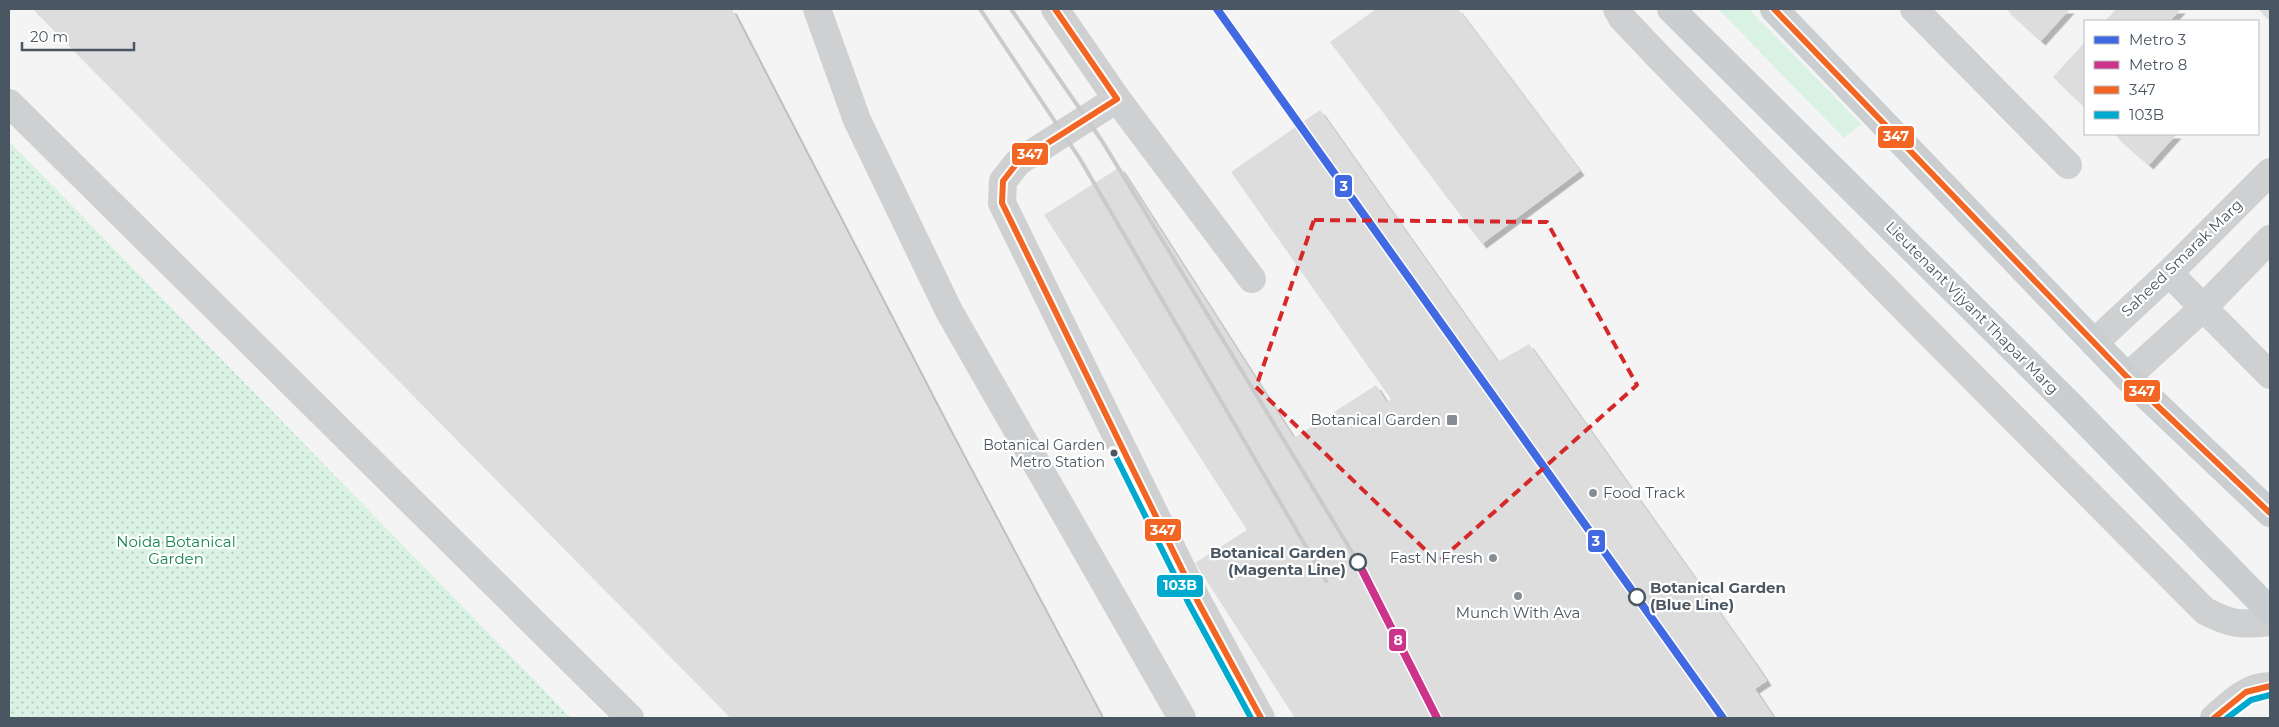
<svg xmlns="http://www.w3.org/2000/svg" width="2279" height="727" font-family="Montserrat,sans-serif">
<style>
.grass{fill:#d9f2e3}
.park{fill:url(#park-dots)}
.building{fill:#ddddde;filter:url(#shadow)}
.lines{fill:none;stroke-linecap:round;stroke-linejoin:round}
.minor{stroke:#ced0d2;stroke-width:28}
.major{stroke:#caced1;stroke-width:28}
.rail{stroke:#c9cacc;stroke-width:4}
.bus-1-casing{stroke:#fff;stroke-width:10}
.bus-2-casing{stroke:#fff;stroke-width:10}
.bus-1{stroke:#f26522;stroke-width:6}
.bus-2{stroke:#00a9ce;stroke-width:6}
.metro-1-casing{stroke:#fff;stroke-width:11}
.metro-2-casing{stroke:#fff;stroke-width:11}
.metro-1{stroke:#4169e1;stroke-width:8}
.metro-2{stroke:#cc338b;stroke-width:8}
.marked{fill:none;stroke:#d62828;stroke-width:4;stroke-dasharray:10 6;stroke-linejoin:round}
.poi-dot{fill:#868d94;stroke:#fff;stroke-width:2}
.bus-dot{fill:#4a5661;stroke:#fff;stroke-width:2}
.stop-dot{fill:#fff;stroke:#4a5661;stroke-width:2.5}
.labels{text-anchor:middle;stroke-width:4.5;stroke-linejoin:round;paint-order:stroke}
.bus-label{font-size:14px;fill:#4a5661;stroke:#fff;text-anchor:end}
.street-label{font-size:15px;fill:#4a5661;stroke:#fff}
.poi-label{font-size:15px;fill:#4a5661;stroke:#fff;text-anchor:end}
.park-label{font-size:15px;fill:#17864f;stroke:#fff}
.stop-label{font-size:15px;font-weight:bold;fill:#4a5661;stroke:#fff;text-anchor:end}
.line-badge{stroke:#fff;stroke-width:2}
.badge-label{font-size:14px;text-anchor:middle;font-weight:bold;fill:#fff}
</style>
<defs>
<pattern id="park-dots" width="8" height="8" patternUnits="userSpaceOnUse" patternTransform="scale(1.25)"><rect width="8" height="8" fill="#d9f2e3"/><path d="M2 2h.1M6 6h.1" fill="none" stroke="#b2c7bb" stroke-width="1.8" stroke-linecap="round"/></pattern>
<filter id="shadow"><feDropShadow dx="4.5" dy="4.5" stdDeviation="0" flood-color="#0004"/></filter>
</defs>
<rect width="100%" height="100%" fill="#f4f4f4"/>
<!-- grass -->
<path class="grass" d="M1718 9H1749L1861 124 1844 138Z"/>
<!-- park -->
<path class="park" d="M9 141 571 718H9Z"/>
<!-- building -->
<g class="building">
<path d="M33 9H732L949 429 1102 718H731Z"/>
<path d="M1376 9H1458L1580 171 1482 244 1330 42Z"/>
<path d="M2006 9H2070L2041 41Z"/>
<path d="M2116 9H2181L2170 21H2105Z"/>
<path d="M2258 9H2270V20Z"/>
<path d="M2085 42V107L2053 77Z"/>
<path d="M1320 110 1498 362 1529 344 1755 663 1767 681 1755 689 1774 718H1295L1195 563 1247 530 1044 215 1120 167 1294 438 1376 385 1387 403 1391 399 1231 172Z"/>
<path d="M2114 134H2177L2149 165Z"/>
</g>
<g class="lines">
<!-- minor -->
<g class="minor">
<path d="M817 9 857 120 949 311 1182 718"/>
<path d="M1055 9 1117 99 1252 279"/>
<path d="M1617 9 1622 18 1657 55 1912 316 2205 611C2232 625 2241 625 2270 622"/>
<path d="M1914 9 2068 165"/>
<path d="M1117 99 1018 162 1003 181 1002 203 1197 600 1261 718"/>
<path d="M9 103 630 718"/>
<path d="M2169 273 2270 375"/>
<path d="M2094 343 2169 273 2270 172"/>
<path d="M2127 377 2203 308 2270 239"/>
<path d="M2214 718C2230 704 2247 686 2270 686"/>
</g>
<!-- major -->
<g class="major">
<path d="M1671 9 2071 406 2270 611"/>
<path d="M1774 9 2127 377 2270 513"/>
</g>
<!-- rail -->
<g class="rail">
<path d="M980 9 1080 159 1326 581"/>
<path d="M1011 9 1102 141 1358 562"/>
</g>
<!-- bus-1 casing -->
<g class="bus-1-casing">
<g id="bus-1">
<path d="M1055 9 1117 99 1018 162 1003 181 1002 203 1197 600 1261 718"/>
<path d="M1774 9 2127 377 2270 513"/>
<path d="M2214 718 2246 692 2270 686"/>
</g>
</g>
<!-- bus-2 casing -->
<g class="bus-2-casing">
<g id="bus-2">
<path d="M1113 451 1189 604 1251 718"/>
<path d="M2227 718 2251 700 2270 695"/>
</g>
</g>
<!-- bus-1 -->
<use href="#bus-1" class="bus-1"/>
<!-- bus-2 -->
<use href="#bus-2" class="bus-2"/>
<!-- metro-1 casing -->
<g class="metro-1-casing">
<path id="metro-1" d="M1217 9 1723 718"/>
</g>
<!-- metro-2 casing -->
<g class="metro-2-casing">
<path id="metro-2" d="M1358 562 1437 718"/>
</g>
<!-- metro-1 -->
<use href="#metro-1" class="metro-1"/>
<!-- metro-2 -->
<use href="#metro-2" class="metro-2"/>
</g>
<!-- marked area -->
<path class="marked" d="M1314 220 1547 222 1637 385 1438 562 1256 387Z"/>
<!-- markers -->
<g class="poi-dot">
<rect x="1446" y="414" width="12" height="12" rx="2.5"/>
<circle cx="1593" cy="493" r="5"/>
<circle cx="1493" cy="558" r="5"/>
<circle cx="1518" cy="596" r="5"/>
</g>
<circle class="bus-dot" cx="1114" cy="453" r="4.5"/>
<g class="stop-dot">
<circle cx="1358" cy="562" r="8"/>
<circle cx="1637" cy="597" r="8"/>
</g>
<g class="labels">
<!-- bus labels -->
<g class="bus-label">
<text x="1105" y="450">Botanical Garden<tspan x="1105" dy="17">Metro Station</tspan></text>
</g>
<!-- street labels -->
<g class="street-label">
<text transform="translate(2182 258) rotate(-44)" y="5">Saheed Smarak Marg</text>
<text transform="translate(1972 308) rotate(45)" y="5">Lieutenant Vijyant Thapar Marg</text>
</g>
<!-- poi labels -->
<g class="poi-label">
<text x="1441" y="425">Botanical Garden</text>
<text x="1603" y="498" text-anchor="start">Food Track</text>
<text x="1483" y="563">Fast N Fresh</text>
<text x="1518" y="618" text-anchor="middle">Munch With Ava</text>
</g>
<!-- park labels -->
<g class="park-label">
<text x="176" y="547">Noida Botanical<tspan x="176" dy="17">Garden</tspan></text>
</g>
<!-- stop labels -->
<g class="stop-label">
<text x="1346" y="558">Botanical Garden<tspan x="1346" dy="17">(Magenta Line)</tspan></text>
<text x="1650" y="593" text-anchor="start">Botanical Garden<tspan x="1650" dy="17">(Blue Line)</tspan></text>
</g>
</g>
<g class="line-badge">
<rect x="1877" y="125" width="38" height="24" rx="5" fill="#f26522"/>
<rect x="1011" y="142" width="38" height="24" rx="5" fill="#f26522"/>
<rect x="1334" y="174" width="19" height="24" rx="5" fill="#4169e1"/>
<rect x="2123" y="379" width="38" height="24" rx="5" fill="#f26522"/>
<rect x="1144" y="518" width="38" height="24" rx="5" fill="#f26522"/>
<rect x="1587" y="529" width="19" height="24" rx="5" fill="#4169e1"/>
<rect x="1156" y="574" width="48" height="24" rx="5" fill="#00a9ce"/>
<rect x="1388" y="628" width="19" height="24" rx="5" fill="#cc338b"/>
</g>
<g class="badge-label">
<text x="1896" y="141">347</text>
<text x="1030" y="159">347</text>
<text x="1344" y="191">3</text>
<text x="2142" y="396">347</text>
<text x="1163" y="535">347</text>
<text x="1596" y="546">3</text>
<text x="1180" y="590">103B</text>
<text x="1398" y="645">8</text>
</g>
<!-- border -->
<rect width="2279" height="727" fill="none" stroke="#4a5661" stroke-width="20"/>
<!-- legend -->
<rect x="2084" y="20" width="175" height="115" fill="#ffffff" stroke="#b7bbc0"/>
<rect x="2094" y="36" width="25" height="8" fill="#4169e1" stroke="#b7bbc0"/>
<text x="2129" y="45" font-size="15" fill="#4a5661">Metro 3</text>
<rect x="2094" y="61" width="25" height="8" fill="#cc338b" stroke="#b7bbc0"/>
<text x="2129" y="70" font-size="15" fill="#4a5661">Metro 8</text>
<rect x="2094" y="86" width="25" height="8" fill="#f26522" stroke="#b7bbc0"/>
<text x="2129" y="95" font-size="15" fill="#4a5661">347</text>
<rect x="2094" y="111" width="25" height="8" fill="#00a9ce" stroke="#b7bbc0"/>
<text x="2129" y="120" font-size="15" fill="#4a5661">103B</text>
<!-- scale -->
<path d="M22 42v8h112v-8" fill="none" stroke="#4a5661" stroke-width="2.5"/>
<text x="30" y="42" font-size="15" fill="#4a5661" stroke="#ffffff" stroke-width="4" paint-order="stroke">20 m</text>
</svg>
